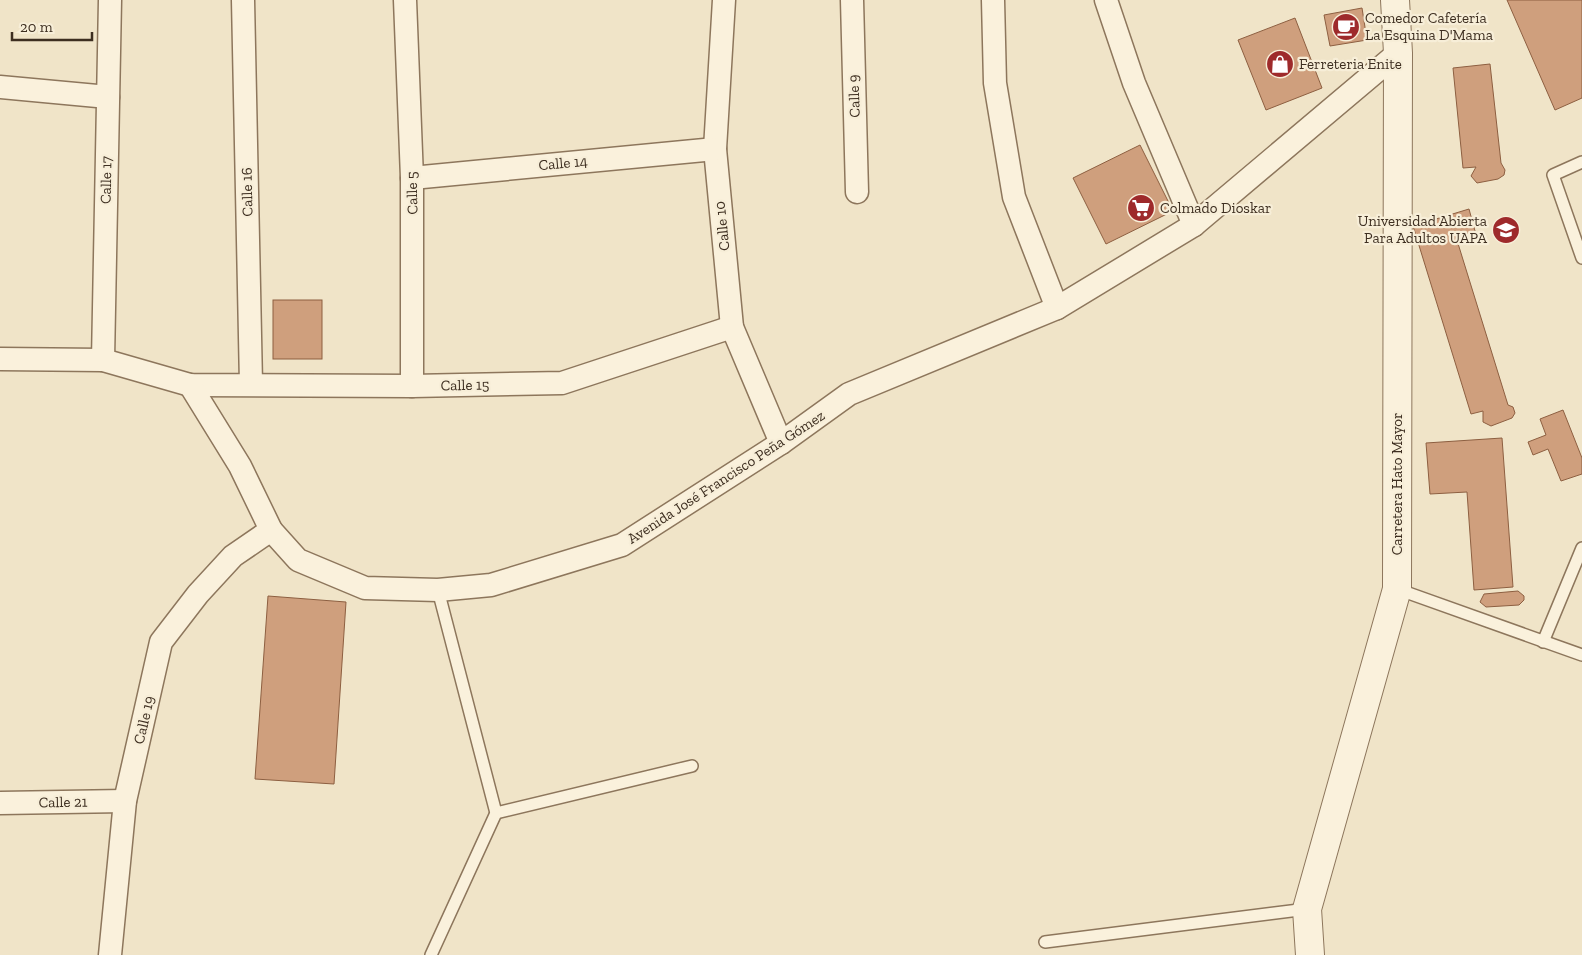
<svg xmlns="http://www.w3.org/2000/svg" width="1582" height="955" font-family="'Zilla Slab',serif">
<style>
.building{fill:#cf9f7d;stroke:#8d5f41}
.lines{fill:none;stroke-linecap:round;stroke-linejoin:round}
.service-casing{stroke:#8d765c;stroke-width:14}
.minor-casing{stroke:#8d765c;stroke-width:25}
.tertiary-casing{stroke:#8d765c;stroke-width:30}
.service{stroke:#faf1dc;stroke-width:11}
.minor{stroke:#faf1dc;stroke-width:22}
.tertiary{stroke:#faf1dc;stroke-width:28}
.labels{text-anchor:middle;stroke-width:4.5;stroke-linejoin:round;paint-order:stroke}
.poi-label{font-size:15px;fill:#3d2e20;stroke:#f7eed8;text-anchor:start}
.street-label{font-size:15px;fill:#3d2e20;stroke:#f7eed8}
</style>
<rect width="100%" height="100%" fill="#f0e4c8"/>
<!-- building -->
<g class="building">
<path d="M1507 0H1582V98L1555 110Z"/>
<path d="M1362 8 1367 40 1330 46 1324 15Z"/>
<path d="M1295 18 1322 88 1266 110 1238 40Z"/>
<path d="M1490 64 1501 163 1505 170 1504 175 1498 179 1477 183 1471 176 1476 167 1463 168 1453 68Z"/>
<path d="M1140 145 1173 211 1106 244 1073 178Z"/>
<path d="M1469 209 1475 231 1456 237 1508 405 1513 407 1515 413 1512 418 1491 426 1483 422V411L1471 414 1413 226Z"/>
<rect x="273" y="300" width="49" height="59"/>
<path d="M1563 410 1582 458V474L1561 481 1548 449 1533 455 1528 442 1546 435 1540 419Z"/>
<path d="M1502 438 1513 587 1474 590 1467 492 1430 494 1426 443Z"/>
<path d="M1518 591 1524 596V600L1519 605 1486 607 1480 602 1484 594Z"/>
<path d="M268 596 346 602 334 784 255 779Z"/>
</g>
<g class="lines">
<!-- service casing -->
<g class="service-casing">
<g id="service">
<path d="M1582 162 1553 175 1582 258"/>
<path d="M1397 589 1582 655"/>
<path d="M438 590 496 813 692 766"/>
<path d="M1543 642 1582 548"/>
<path d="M1045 942 1307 909"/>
<path d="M431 955 496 813"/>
</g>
</g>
<!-- minor casing -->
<g class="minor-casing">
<g id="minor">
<path d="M243 0 251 384"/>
<path d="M405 0 412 178V386"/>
<path d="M724 0 715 149 732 327 781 443"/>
<path d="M852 0 857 192"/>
<path d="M993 0 995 83 1014 197 1057 308"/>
<path d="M1106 0 1134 83 1194 225"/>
<path d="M0 87 108 97"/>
<path d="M412 178 715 149"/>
<path d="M0 359 103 360 190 385 412 386 562 383 732 327"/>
<path d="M103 360 110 0"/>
<path d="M190 385 240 466 271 530 298 560 365 588 438 590 491 585 622 545 781 443 849 394 1057 308 1194 225 1398 53"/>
<path d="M0 803 125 801"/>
<path d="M110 955 125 801 161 642 198 594 233 556 271 530"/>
</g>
</g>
<!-- tertiary casing -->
<g class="tertiary-casing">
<path id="tertiary" d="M1310 955 1307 909 1397 589 1398 53 1395 0"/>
</g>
<!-- service -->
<use href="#service" class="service"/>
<!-- minor -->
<use href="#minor" class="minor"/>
<!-- tertiary -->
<use href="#tertiary" class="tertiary"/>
</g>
<!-- icons -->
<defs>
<g id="cafe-disc" transform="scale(1.4375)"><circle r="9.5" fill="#9e2a2b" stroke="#f7eed8"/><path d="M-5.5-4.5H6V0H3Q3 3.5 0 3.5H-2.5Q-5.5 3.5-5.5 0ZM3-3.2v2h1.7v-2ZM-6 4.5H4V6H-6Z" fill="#fff"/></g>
<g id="shop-disc" transform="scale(1.4375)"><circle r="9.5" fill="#9e2a2b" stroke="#f7eed8"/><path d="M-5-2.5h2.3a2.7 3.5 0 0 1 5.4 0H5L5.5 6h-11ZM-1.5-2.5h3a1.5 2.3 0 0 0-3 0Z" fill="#fff"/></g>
<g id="supermarket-disc" transform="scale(1.4375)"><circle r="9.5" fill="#9e2a2b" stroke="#f7eed8"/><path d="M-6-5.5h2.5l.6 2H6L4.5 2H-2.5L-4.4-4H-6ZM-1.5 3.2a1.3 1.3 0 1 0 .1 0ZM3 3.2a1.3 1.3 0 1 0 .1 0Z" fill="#fff"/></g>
<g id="university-disc" transform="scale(1.4375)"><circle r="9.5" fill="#9e2a2b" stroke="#f7eed8"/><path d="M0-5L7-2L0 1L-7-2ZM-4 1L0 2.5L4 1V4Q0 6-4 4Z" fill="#fff"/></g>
</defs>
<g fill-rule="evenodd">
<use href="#cafe-disc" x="1346" y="27"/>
<use href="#shop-disc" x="1280" y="64"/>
<use href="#supermarket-disc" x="1141" y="208"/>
<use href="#university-disc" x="1506" y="230"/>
</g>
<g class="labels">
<!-- poi labels -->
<g class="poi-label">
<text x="1365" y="23">Comedor Cafetería<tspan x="1365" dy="17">La Esquina D'Mama</tspan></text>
<text x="1299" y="69">Ferreteria Enite</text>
<text x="1160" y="213">Colmado Dioskar</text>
<text x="1487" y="226" text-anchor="end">Universidad Abierta<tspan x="1487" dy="17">Para Adultos UAPA</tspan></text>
</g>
<!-- street labels -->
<g class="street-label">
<text transform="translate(854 96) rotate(-92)" y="5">Calle 9</text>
<text transform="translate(563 163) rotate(-5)" y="5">Calle 14</text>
<text transform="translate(106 180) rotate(-89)" y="5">Calle 17</text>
<text transform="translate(247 192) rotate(-91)" y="5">Calle 16</text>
<text transform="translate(412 193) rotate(-91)" y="5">Calle 5</text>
<text transform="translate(722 226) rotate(-96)" y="5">Calle 10</text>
<text transform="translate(465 385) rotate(-1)" y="5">Calle 15</text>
<text transform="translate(726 477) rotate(-33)" y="5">Avenida José Francisco Peña Gómez</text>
<text transform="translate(1397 484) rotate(-90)" y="5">Carretera Hato Mayor</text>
<text transform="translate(144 720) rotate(-77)" y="5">Calle 19</text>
<text transform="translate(63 802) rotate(-1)" y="5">Calle 21</text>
</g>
</g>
<!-- scale -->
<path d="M12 32v8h80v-8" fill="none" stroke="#3d2e20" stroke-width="2.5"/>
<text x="20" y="32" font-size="15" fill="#3d2e20" stroke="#f7eed8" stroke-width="4" paint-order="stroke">20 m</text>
</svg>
